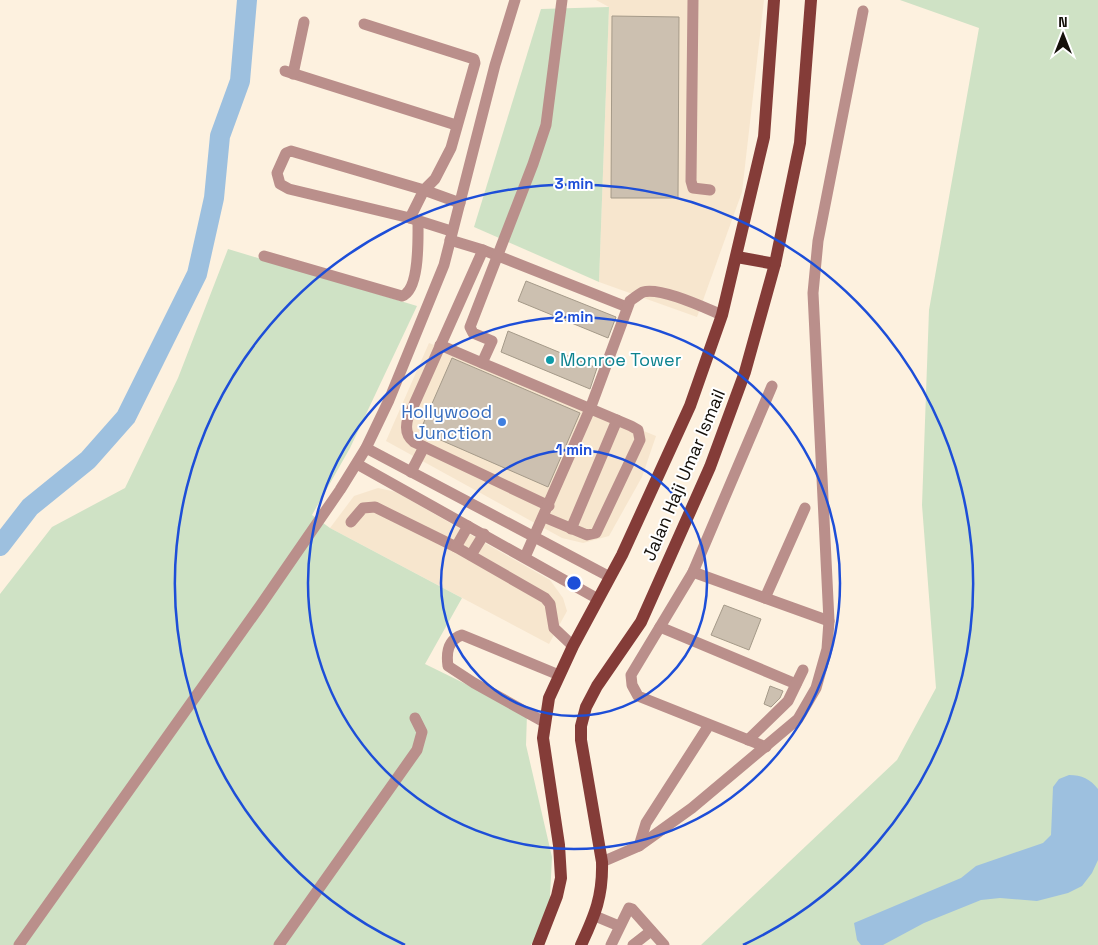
<svg xmlns="http://www.w3.org/2000/svg" width="1098" height="945" font-family="'Space Grotesk',sans-serif">
<style>
.built{fill:#f7e6ce}
.green{fill:#cfe2c5}
.water{fill:#9dc0df}
.lines{fill:none;stroke-linecap:round;stroke-linejoin:round}
.river{stroke:#9dc0df;stroke-width:20}
.building{fill:#ccc0b0;stroke:#a59a89}
.minor{stroke:#ba8f8b;stroke-width:11}
.major{stroke:#843c38;stroke-width:12}
.ring{fill:none;stroke:#1d4ed8;stroke-width:2.5}
.culture-dot{fill:#0f9aa8;stroke:#fff;stroke-width:2}
.shop-dot{fill:#3f7fe0;stroke:#fff;stroke-width:2}
.labels{text-anchor:middle;stroke-width:4;stroke-linejoin:round;paint-order:stroke}
.culture-label{font-size:18px;fill:#0d838f;stroke:#fff;text-anchor:start}
.shop-label{font-size:18px;fill:#366cbe;stroke:#fff;text-anchor:end}
.street-label{font-size:18px;fill:#14100a;stroke:#fff}
.centre{fill:#1d4ed8;stroke:#fff;stroke-width:2.5}
.ring-label{font-size:15px;text-anchor:middle;font-weight:bold;fill:#1d4ed8;stroke:#fff;stroke-width:4;stroke-linejoin:round;paint-order:stroke}
</style>
<rect width="100%" height="100%" fill="#fdf1df"/>
<!-- built -->
<g class="built">
<path d="M596 0H764L742 192 697 317 599 282 609 7Z"/>
<path d="M429 343 656 436 642 477 609 536 583 543 562 538 386 441Z"/>
<path d="M378 488 396 492 550 580 563 598 567 611 549 644 330 528 354 496Z"/>
</g>
<!-- green -->
<g class="green">
<path d="M900 0H1098V945H701L897 760 936 688 922 505 929 310 979 28Z"/>
<path d="M609 7 599 282 474 227 541 9Z"/>
<path d="M228 249 417 306 350 448 312 515 330 528 462 598 425 664 527 714 526 745 552 857 549 916 531 945H0V594L52 527 125 488 178 378Z"/>
</g>
<!-- water -->
<path class="water" d="M1069 775C1082 775 1090 779 1098 789V860L1092 873 1082 886 1068 893 1037 901 1000 898 981 900 924 923 883 945H861L857 940 854 923 961 878 976 866 1043 843 1051 835 1053 787 1059 779Z"/>
<g class="lines">
<!-- river -->
<path class="river" d="M0 546 30 507 88 460 126 417 197 274 214 198 220 136 240 81 247 0"/>
</g>
<!-- building -->
<g class="building">
<path d="M612 16 679 17 678 198H611Z"/>
<path d="M526 281 616 317 608 338 518 301Z"/>
<path d="M508 331 597 368 590 389 501 352Z"/>
<path d="M452 358 580 413 548 487 420 431Z"/>
<path d="M724 605 761 619 749 650 711 635Z"/>
<path d="M770 686 783 691 780 698 771 707 764 704Z"/>
</g>
<g class="lines">
<!-- minor -->
<g class="minor">
<path d="M693 0 691 181 693 188 710 190"/>
<path d="M364 24 474 59 475 63 451 148 435 179 424 190 410 218"/>
<path d="M285 71 456 125"/>
<path d="M293 74 304 22"/>
<path d="M451 231 410 218 289 189 280 184 277 173 286 153 291 151 424 190 460 203"/>
<path d="M450 240 483 250 627 307"/>
<path d="M483 250 408 418C405 428 406 436 414 442L549 506"/>
<path d="M264 256 402 296C420 290 418 238 418 221"/>
<path d="M440 345 482 363"/>
<path d="M366 448 610 577"/>
<path d="M357 464 598 599"/>
<path d="M411 472 424 447"/>
<path d="M544 517 587 535 596 533 640 440 638 430 631 426 482 363 492 341 473 333 470 327 533 164 546 125 562 0"/>
<path d="M351 522 363 508 375 507 456 547 545 598 550 604 554 628 573 646"/>
<path d="M571 529 617 420"/>
<path d="M456 547 468 526"/>
<path d="M471 555 484 534"/>
<path d="M525 557 590 409 630 301C634 298 639 294 643 292 661 287 705 308 722 315"/>
<path d="M693 572 765 598 805 508"/>
<path d="M765 598 829 621"/>
<path d="M660 627 796 684"/>
<path d="M544 722 474 683 448 666C446 652 448 640 462 635L559 675"/>
<path d="M748 740 788 701 803 670"/>
<path d="M766 747 638 696 632 685 631 675 693 572 772 386"/>
<path d="M639 846 646 823 709 725"/>
<path d="M602 862 639 846 692 808 798 719 816 688 827 649 829 621 813 293 818 241 863 11"/>
<path d="M595 916 619 926"/>
<path d="M19 945 260 606 340 490 366 448 389 400 444 265 495 65 515 0"/>
<path d="M279 945 417 750 422 732 415 718"/>
<path d="M611 945 629 908 632 909 664 945"/>
<path d="M633 945 651 931"/>
</g>
<!-- major -->
<g class="major">
<path d="M737 257 775 264"/>
<path d="M538 945 557 896 561 878 559 845 543 738 549 698 573 646 622 555 690 406 722 315 764 137 774 0"/>
<path d="M581 945C595 915 603 896 602 862L581 740V726L586 707 597 686 641 622 710 467 745 372 775 264 800 143 811 0"/>
</g>
</g>
<!-- distance rings -->
<g class="ring">
<circle cx="574" cy="583" r="133"/>
<circle cx="574" cy="583" r="266"/>
<path d="M405 945A399 399 0 1 1 743 945"/>
</g>
<!-- markers -->
<circle class="culture-dot" cx="550" cy="360" r="5"/>
<circle class="shop-dot" cx="502" cy="422" r="5"/>
<g class="labels">
<!-- culture labels -->
<g class="culture-label">
<text x="560" y="366">Monroe Tower</text>
</g>
<!-- shop labels -->
<g class="shop-label">
<text x="492" y="418">Hollywood<tspan x="492" dy="21">Junction</tspan></text>
</g>
<!-- street labels -->
<g class="street-label">
<text transform="translate(684 475) rotate(-67)" y="6">Jalan Haji Umar Ismail</text>
</g>
</g>
<circle cx="574" cy="583" r="8" class="centre"/>
<g class="ring-label">
<text x="574" y="189">3 min</text>
<text x="574" y="322">2 min</text>
<text x="574" y="455">1 min</text>
</g>
<!-- north arrow -->
<g transform="translate(1063 35)" stroke="#ffffff" stroke-width="4" paint-order="stroke">
<path d="M0-4L9 19L0 12L-9 19Z" fill="#14100a"/>
<text y="-8" font-size="14" font-weight="bold" text-anchor="middle" fill="#14100a">N</text>
</g>
</svg>
